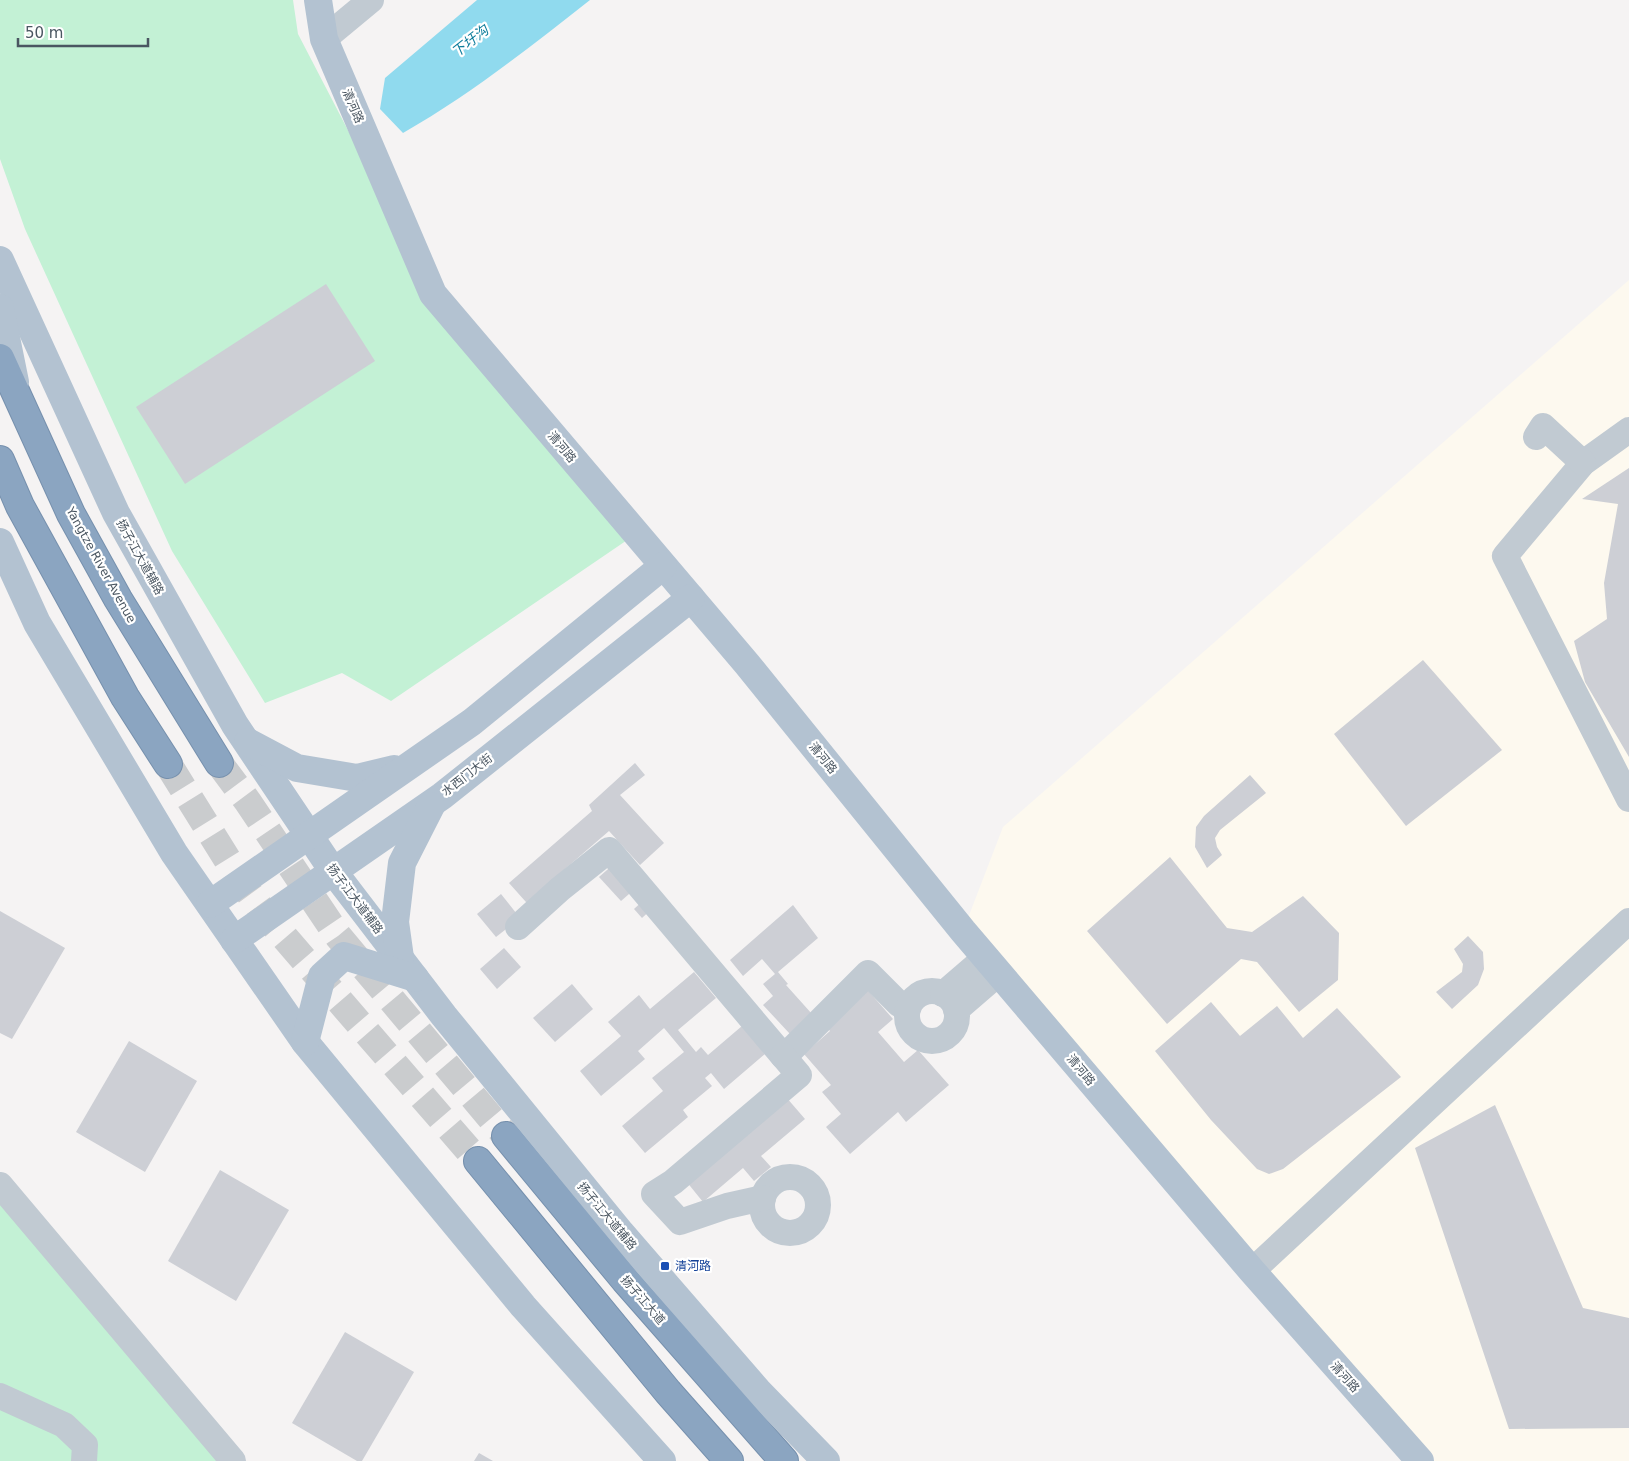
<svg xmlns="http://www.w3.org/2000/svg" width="1629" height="1461" font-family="'DejaVu Sans','Noto Sans SC',sans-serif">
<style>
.commercial{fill:#fdf9ef}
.green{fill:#c3f1d5}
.water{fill:#90daee}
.building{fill:#cdcfd5}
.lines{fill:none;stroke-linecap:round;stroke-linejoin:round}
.highway-tunnel{stroke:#caccce;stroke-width:28;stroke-dasharray:28 14;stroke-linecap:butt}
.highway-casing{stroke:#7690ad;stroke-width:30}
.minor{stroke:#c1cad2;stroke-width:26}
.major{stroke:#b3c2d1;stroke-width:28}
.highway{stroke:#8ba5c1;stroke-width:28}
.transit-dot{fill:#1a4fb4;stroke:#fff;stroke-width:2}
.labels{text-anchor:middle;stroke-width:4.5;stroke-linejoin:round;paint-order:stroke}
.street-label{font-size:12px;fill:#4a5661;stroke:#fff}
.transit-label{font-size:12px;fill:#164399;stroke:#fff;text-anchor:start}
.water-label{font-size:14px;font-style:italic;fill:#0c7c9b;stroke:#fff}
</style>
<rect width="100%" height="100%" fill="#f5f3f3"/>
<!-- commercial -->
<path class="commercial" d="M1629 280V1461H1423L963 931 1003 827Z"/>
<!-- green -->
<g class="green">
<path d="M0 0H293L298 34 433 294 636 534 391 701 342 673 265 703 172 551 25 229 0 159Z"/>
<path d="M0 1200 221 1461H0Z"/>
</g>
<!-- water -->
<path class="water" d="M477 0H590C530 47 470 95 403 133L380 109 385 78Z"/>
<!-- building -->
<g class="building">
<path d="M326 284 375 361 185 484 136 407Z"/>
<path d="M1629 468V757L1585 682 1574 641 1607 619 1604 583 1618 504 1582 499Z"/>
<path d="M1423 660 1502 750 1406 826 1334 734Z"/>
<path d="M635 763 645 775 620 795 664 843 640 865 609 831 544 887 534 911 509 883 592 811 589 805Z"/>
<path d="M1250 775 1266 793 1220 830 1215 838 1217 847 1222 855 1207 868 1195 847 1196 827 1204 816Z"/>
<path d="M1170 857 1227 928 1252 932 1303 896 1339 933 1338 980 1299 1012 1257 962 1241 959 1167 1024 1087 931Z"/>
<path d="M615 863 637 887 621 901 599 877Z"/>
<path d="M501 894 520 918 496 937 477 914Z"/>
<path d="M646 898 654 907 642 918 634 909Z"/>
<path d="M793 905 818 938 778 972 788 984 786 985 812 1014 790 1034 763 1005 773 996 763 984 775 974 762 959 743 976 730 960Z"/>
<path d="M0 911 65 948 12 1039 0 1033Z"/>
<path d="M1468 936 1483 952 1484 969 1478 985 1452 1009 1436 992 1462 972 1463 964 1454 949Z"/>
<path d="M504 948 521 967 497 989 480 969Z"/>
<path d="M694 972 716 998 678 1030 696 1052 701 1047 708 1055 742 1026 765 1054 724 1089 711 1073 705 1078 712 1086 683 1110 688 1117 645 1153 622 1126 663 1091 652 1078 684 1052 664 1028 638 1051 645 1059 601 1096 580 1071 621 1036 608 1022 639 995 650 1009Z"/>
<path d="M572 984 593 1009 555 1042 533 1018Z"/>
<path d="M864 986 893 1019 878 1032 904 1062 918 1050 949 1085 906 1122 898 1112 850 1154 826 1127 841 1114 822 1092 831 1085 804 1054 830 1031 823 1022Z"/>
<path d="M1211 1002 1240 1036 1277 1006 1303 1038 1337 1008 1401 1077 1283 1169 1269 1174 1257 1169 1211 1120 1155 1051Z"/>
<path d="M129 1041 197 1081 145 1172 76 1132Z"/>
<path d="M786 1097 805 1119 761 1156 771 1167 754 1181 743 1168 703 1202 686 1181Z"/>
<path d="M1495 1105 1583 1308 1629 1318V1428L1509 1429 1415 1148Z"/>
<path d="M220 1170 289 1210 236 1301 168 1261Z"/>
<path d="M345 1332 414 1372 362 1461H357L292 1423Z"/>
<path d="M479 1453 493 1461H474Z"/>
</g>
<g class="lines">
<!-- highway-tunnel -->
<g class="highway-tunnel">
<path d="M219 763 248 802 338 936 506 1136"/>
<path d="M168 764 242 883 267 917 478 1161"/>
</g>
<!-- highway casing -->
<g class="highway-casing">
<g id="highway">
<path d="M0 358 71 514 118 599 219 763"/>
<path d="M0 460 20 506 125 697 168 764"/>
<path d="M506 1136 625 1280 784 1461"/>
<path d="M478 1161 668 1392 729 1461"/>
</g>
</g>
<!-- minor -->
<g class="minor">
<path d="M324 39 371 0"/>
<path d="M1629 430 1583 463 1505 556 1629 799"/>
<path d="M1536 437 1543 426 1583 463"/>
<path d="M518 927 560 889 609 850 783 1056 791 1050 868 973 899 1004 908 1008"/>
<circle cx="932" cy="1016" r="25"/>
<path d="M943 994 986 957"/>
<path d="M956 1010 999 973"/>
<circle cx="790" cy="1205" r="28"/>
<path d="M0 1185 233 1461"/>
<path d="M763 1198 727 1206 680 1222 654 1194 673 1182 799 1075 783 1056"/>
<path d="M1252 1271 1629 921"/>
<path d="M0 1396 64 1425 85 1445 84 1461"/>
</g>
<!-- major -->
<g class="major">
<path d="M318 0 324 39 433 294 747 664 963 931 1252 1271 1420 1461"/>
<path d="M0 260 116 513 235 725 333 871 444 1016 621 1233 758 1391 826 1461"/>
<path d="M0 308 15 382"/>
<path d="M0 542 37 623 174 853 305 1042 523 1306 662 1461"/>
<path d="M248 742 297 768 357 778 394 769"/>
<path d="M210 904 472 722 663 566"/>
<path d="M234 940 442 796 691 598"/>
<path d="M400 958 395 922 402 863 431 806"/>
<path d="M305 1042 322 976 344 956 415 978"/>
</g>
<!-- highway -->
<use href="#highway" class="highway"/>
</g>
<!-- markers -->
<rect class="transit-dot" x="660" y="1261" width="10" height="10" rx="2.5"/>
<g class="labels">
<!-- street labels -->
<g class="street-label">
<text transform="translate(353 106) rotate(67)" y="4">清河路</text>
<text transform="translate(562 447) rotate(50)" y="4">清河路</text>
<text transform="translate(140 557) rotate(61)" y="4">扬子江大道辅路</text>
<text transform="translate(101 565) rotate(61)" y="4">Yangtze River Avenue</text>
<text transform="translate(823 758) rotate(51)" y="4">清河路</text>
<text transform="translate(467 775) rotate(-38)" y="4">水西门大街</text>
<text transform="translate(355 899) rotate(53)" y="4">扬子江大道辅路</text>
<text transform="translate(1081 1070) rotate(50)" y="4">清河路</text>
<text transform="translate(607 1216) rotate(50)" y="4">扬子江大道辅路</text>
<text transform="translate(643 1300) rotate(49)" y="4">扬子江大道</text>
<text transform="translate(1345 1377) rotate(48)" y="4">清河路</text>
</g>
<!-- transit labels -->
<g class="transit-label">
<text x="675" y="1270">清河路</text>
</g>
<!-- water labels -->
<g class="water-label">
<text transform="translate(470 41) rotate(-38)" y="5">下圩沟</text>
</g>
</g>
<!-- scale -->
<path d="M18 38v8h130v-8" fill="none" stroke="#4a5661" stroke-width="2.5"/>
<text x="25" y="38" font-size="15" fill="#4a5661" stroke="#ffffff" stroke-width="4" paint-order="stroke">50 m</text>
</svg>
